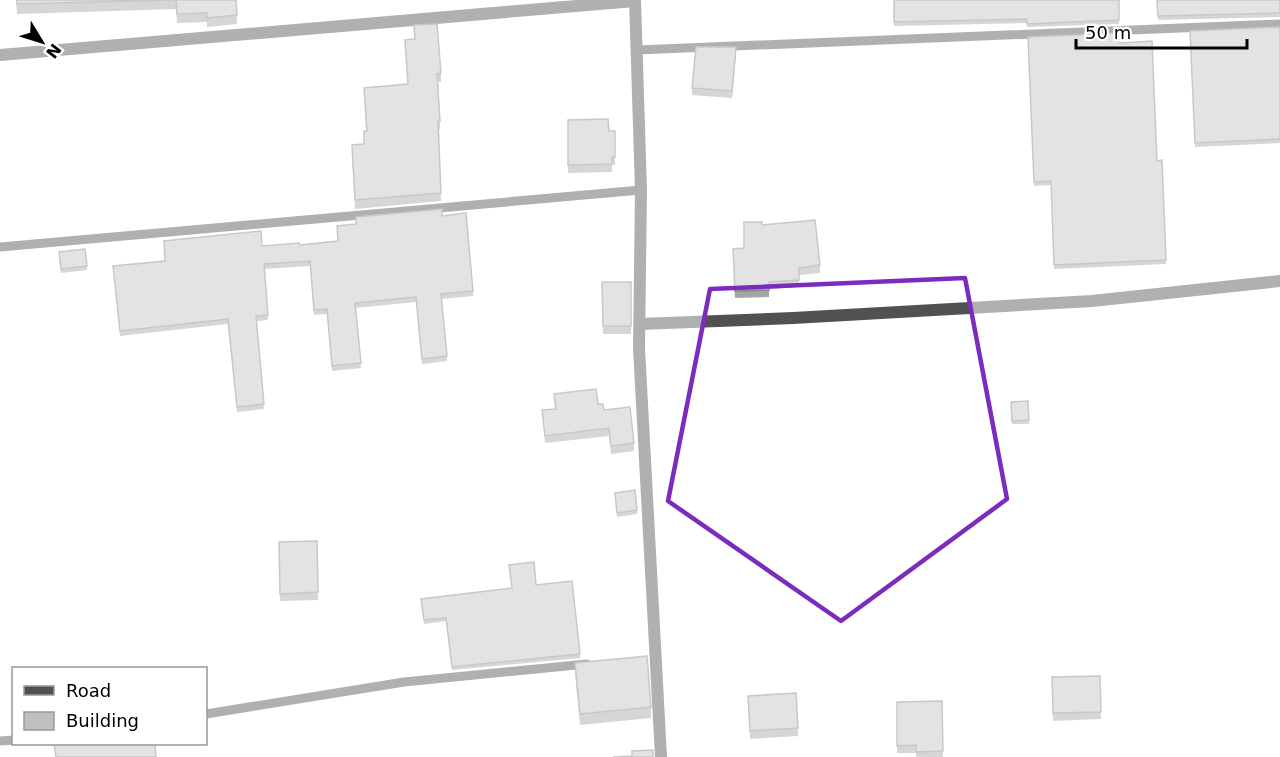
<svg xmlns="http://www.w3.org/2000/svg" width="1280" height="757" font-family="'DejaVu Sans',sans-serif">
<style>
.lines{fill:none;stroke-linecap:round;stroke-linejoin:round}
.service{stroke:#515151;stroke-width:9}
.minor{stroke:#515151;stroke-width:12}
.wall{fill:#a5a5a5}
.shaded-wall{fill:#868686}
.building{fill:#c0c0c0;stroke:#868686;stroke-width:1.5}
.marked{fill:none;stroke:#7b2cbf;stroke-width:4.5;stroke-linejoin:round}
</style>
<rect width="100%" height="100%" fill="#fff"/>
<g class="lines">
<!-- service -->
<g class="service">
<path d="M637 50 1280 24"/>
<path d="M0 247 641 190"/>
<path d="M206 714 404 682 587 664"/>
<path d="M0 741 14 740"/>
</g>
<!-- minor -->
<g class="minor">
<path d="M635 0 641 190 639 348 661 757"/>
<path d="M0 55 635 1"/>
<path d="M640 324 793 318 1092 301 1280 281"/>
</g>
</g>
<!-- wall -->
<g class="wall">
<path d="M16 0H236L237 24 207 27V22L177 23 176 9 17 14Z"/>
<path d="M894 0H1119V24L1027 27V23L894 26Z"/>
<path d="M1157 0H1280V17L1158 20Z"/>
<path d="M414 25 441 73V82H438L440 121V129L438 130 441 201 355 209 352 153 364 144 366 131 364 88 408 84 405 40 415 39Z"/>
<path d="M1280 27V143L1195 147 1190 31Z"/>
<path d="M1028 37 1120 43 1157 161 1162 160 1166 264 1054 269 1051 185 1034 186Z"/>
<path d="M736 54 732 98 692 95V88Z"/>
<path d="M568 120 609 131H615V165H612V172L568 173Z"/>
<path d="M442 216 473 291V296L441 299 447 361 422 364 416 302 355 308 361 368 332 371 327 314 314 315 310 266 264 269 268 320 256 321 264 409 237 412 228 324 120 336 113 266 165 261 164 241 262 246 300 245 338 241 337 226Z"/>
<path d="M762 225 820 265V273L799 275V287L769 289V297L735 298 733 249 744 248Z"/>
<path d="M59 255 87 266V270L61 273Z"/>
<path d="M602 282H631V334H603Z"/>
<path d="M554 394 598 404 604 410 634 443V451L611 454 609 436 545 443 542 410 555 409Z"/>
<path d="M1028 401 1029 424H1012L1011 402Z"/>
<path d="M615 493 637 510V514L617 517Z"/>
<path d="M317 541 318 600 280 601 279 542Z"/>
<path d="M536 585 580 654V658L452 670 446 621 424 624 421 603Z"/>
<path d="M575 663 651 707V718L580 725 575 674Z"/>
<path d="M1100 676 1101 719 1053 721 1052 677Z"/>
<path d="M942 701 943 757H916V753H897V702Z"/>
<path d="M748 704 798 728V736L750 739Z"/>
</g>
<!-- shaded-wall -->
<path class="shaded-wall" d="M736 47V54L732 98V91Z"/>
<!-- building -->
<g class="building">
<path d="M17 0H174L17 4Z"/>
<path d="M176 0H236L237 15 207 18V13L177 14Z"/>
<path d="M894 0H1119V20L1027 24V19L894 22Z"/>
<path d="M1157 0H1280V13L1158 16Z"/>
<path d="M437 24 441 73 437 74 440 121H438L441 193 355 200 352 145 364 144V131H367L364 88 408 84 405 40 415 39 414 25Z"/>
<path d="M1280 27V139L1195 143 1190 31Z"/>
<path d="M1120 33V43L1152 41 1157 161 1162 160 1166 260 1054 265 1051 181 1034 182 1028 37Z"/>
<path d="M696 47H736L732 91 692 88Z"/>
<path d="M608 119 609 131H615V157H612V164L568 165V120Z"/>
<path d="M442 209V216L466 213 473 291 441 294 447 356 422 359 416 297 355 303 361 363 332 366 327 309 314 310 310 261 264 264 268 315 256 316 264 404 237 407 228 319 120 331 113 266 165 261 164 241 261 231 262 246 299 243 300 245 338 241 337 226 356 224V217Z"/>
<path d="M815 220 820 265 799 268V280L769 282V290L735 291 733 249 744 248V222H762V225Z"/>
<path d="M85 249 87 266 61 269 59 252Z"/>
<path d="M602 282H631V326H603Z"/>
<path d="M596 389 598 404H603L604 410 630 407 634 443 611 446 609 428 545 436 542 410 556 409 554 394Z"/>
<path d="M1028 401 1029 420 1012 421 1011 402Z"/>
<path d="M635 490 637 510 617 513 615 493Z"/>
<path d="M317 541 318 592 280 594 279 542Z"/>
<path d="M534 562 536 585 572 581 580 654 452 667 446 618 424 620 421 599 512 588 509 565Z"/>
<path d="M647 656 651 707 580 714 575 663Z"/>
<path d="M1100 676 1101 712 1053 713 1052 677Z"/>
<path d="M796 693 798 728 750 731 748 696Z"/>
<path d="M942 701 943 751 916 752V745L897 746V702Z"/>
<path d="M54 744H155L156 757H56Z"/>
<path d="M653 750V757H613L632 756V751Z"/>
</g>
<!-- marked area -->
<path d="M0 0H1280V757H0ZM965 278 1007 499 841 621 668 501 710 289Z" fill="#fff" fill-opacity=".55" fill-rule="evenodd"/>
<path class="marked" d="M965 278 1007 499 841 621 668 501 710 289Z"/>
<!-- legend -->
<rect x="12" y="667" width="195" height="78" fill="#ffffff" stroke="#999999" stroke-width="1.5"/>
<rect x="24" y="686" width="30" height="9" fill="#515151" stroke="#999999" stroke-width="1.5"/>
<text x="66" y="697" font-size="18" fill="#000000">Road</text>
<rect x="24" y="712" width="30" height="18" fill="#c0c0c0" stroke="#999999" stroke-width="1.5"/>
<text x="66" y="727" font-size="18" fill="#000000">Building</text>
<!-- north arrow -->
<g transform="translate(42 42) rotate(128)" stroke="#ffffff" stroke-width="4.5" paint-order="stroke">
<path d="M0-4.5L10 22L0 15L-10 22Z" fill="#000000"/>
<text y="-9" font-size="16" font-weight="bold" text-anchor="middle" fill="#000000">N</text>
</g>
<!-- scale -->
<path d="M1076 39v9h171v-9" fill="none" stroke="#000000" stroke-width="3"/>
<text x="1085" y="39" font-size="18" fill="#000000" stroke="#ffffff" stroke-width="4.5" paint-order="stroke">50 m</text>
</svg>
